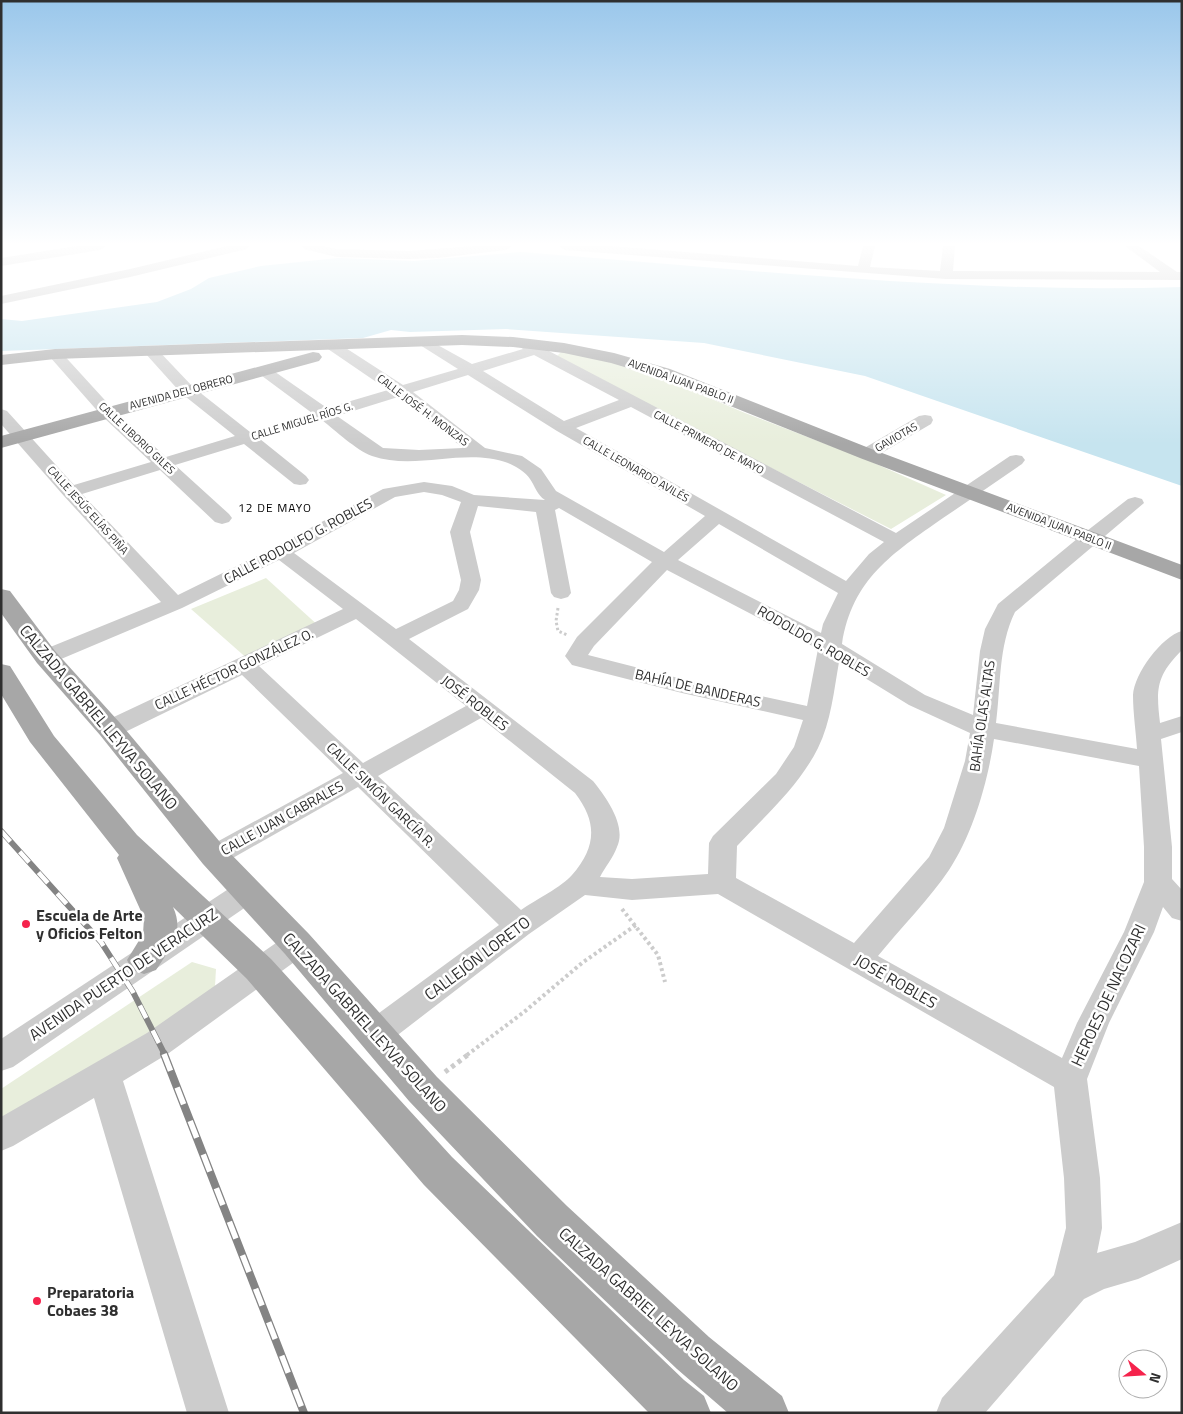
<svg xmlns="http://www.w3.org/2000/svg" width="1183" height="1414" font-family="'Titillium Web',sans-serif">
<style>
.green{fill:#e8eedc}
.water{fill:#c6e4ef}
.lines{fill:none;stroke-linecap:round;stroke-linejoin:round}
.path-far2{stroke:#ccc;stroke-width:3;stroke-dasharray:2.5 2.5;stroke-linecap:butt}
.path-far1{stroke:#ccc;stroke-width:4;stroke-dasharray:3 3;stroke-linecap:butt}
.path{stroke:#ccc;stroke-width:5;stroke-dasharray:4 4;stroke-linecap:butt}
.minor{fill:#ccc;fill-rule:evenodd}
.major{fill:#a7a7a7;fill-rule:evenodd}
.rail-far1-casing{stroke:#848484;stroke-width:6}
.rail-casing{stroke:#848484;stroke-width:8}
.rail-far1{stroke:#fff;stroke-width:4.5;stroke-dasharray:14;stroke-linecap:butt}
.rail{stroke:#fff;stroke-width:5.5;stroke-dasharray:18;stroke-linecap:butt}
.poi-dot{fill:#f5234c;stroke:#fff;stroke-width:2}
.labels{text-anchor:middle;stroke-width:5;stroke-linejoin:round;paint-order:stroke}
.far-street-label{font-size:11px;fill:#2f2f2f;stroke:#fff}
.far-neighbourhood-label{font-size:12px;letter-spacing:1px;fill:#000;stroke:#fff}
.street-label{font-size:14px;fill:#2f2f2f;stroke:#fff}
.near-street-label{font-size:16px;fill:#2f2f2f;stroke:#fff}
.near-poi-label{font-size:16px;font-weight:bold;fill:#2f2f2f;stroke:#fff;text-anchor:start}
</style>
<rect width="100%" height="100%" fill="#fff"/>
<!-- green -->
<g class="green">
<path d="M562 351 638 368 745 413 865 459 946 495 891 529 555 358Z"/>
<path d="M266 578 321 628 250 661 191 609Z"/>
<path d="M192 962 216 969 215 986 197 1003 1 1124V1089Z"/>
</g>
<!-- water -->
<path class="water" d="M521 252C741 269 961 294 1182 287V486L865 376 704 343 506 329 410 332 391 330 363 338 1 351V319L22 321 157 302 191 289 209 278 261 266 338 258 414 261Z"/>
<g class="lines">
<!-- path-far2 -->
<path class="path-far2" d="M558 608 556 621 558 631 567 635"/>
<!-- path-far1 -->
<g class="path-far1">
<path d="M622 909 658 955 665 982"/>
<path d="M467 1055 524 1012 582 963 636 925"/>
</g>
<!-- path -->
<path class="path" d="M445 1072 469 1054"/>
<!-- minor -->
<g class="minor">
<path d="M77 246H106L100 250 1 266V258Z"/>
<path d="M227 246H249L247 249 130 277 1 304V296L130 269Z"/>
<path d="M302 246H323L337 249 408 251 474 246H512L506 250 438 258 408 259 337 257 304 249Z"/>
<path d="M559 246H611L858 266 863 246H875L870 267 940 271 943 246H955L953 271 1160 272 1125 246H1139L1177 272H1182V280L946 279 565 250Z"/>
<path d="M425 338 472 364 523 349 514 342 516 339H526L896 533 1010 456 1016 455 1022 456 1025 460 1022 464C996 482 970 500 943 518 893 553 852 579 842 644L925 695 973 715 980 651 985 629 998 604 1083 534 1128 499 1135 497 1142 499 1144 503 1015 612C998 647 1001 686 996 723L1137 749C1136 732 1133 713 1133 695 1134 674 1162 636 1182 631V650C1156 676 1156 689 1160 723L1182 716V732L1161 739 1172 847V879L1182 890V921L1172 918 1163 907 1154 932 1109 1023 1087 1079 1100 1178 1102 1228 1097 1253 1135 1242 1182 1222V1259L1138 1279 1104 1289 1084 1299 985 1413H936L942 1398 1054 1275 1066 1228 1064 1178 1054 1087 718 894 632 900 585 895 529 934 386 1044 375 1048 364 1044 359 1034 364 1024 499 925 358 787 224 863 214 866 204 863 200 856 204 849 343 773 242 675 119 735 110 737 101 735 98 729 101 723 343 609 279 560 182 608 54 662 46 664 38 662 35 657 38 652 161 602 64 496 1 424V409L7 411 74 485 151 462 101 415 50 357 48 354 50 351H60L113 409 166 457 235 436 181 393 145 353 143 350 145 347H155L193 387 250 432 312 413 258 373 255 370 258 367H268L327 408 388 390 328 349 326 346 328 343H338L403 385 458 369 420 345 418 342 420 339ZM534 355 619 400 564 421 483 371ZM468 375 557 431 705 516 664 552 556 491 541 469 522 456 485 448 413 392ZM398 397 463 448 419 450 383 448 337 416ZM631 407 884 542 869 554 846 581 576 428ZM322 420C336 431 356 450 372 456 416 471 465 447 508 463 515 466 526 472 530 479 535 486 537 495 545 500L474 495 452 486 424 482 383 489 273 548 178 595 82 494 160 470 215 522 222 524 229 522 232 518 229 514 175 465 244 444 294 484 300 485 306 484 309 480 306 476 260 439ZM424 492 442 495 461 502 450 532 461 580 459 590 453 601 396 629 294 553 395 497ZM478 506 536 512 551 593 554 597 561 599 568 597 571 593 555 510 559 508 652 562 577 637 565 656 572 665 682 693 803 720 794 747 776 774 713 836 709 843 708 874 632 879 600 877C605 867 613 858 617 847 627 826 606 797 593 781L409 639 468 609 479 590 481 580 470 532ZM719 524 838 593 823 624 821 633 678 560ZM667 570 818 649 807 706 682 679 588 655 594 646ZM356 619 466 706 363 763 259 666ZM839 662 909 705 970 733 965 761 944 828 929 857 854 943 736 878 737 846C766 815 799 786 818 748 831 722 834 690 839 662ZM481 718 575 793C598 823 596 847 572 875 563 886 534 901 521 910L378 776ZM994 739 1139 766 1144 847V882L1124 932 1077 1023 1062 1058 878 956C900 929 930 898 949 870 973 834 988 781 994 739Z"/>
<path d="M925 415 931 416 933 420 931 424 873 458 867 459 861 458 858 454 861 450 919 416Z"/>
<path d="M246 881 256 884 260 892 256 900 13 1067 1 1071V1039L236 884Z"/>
<path d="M297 932 308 936 312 944 308 952 169 1053 123 1081 229 1413H187L94 1098 13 1146 1 1151V1117L147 1033 286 936Z"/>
</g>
<!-- major -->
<g class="major">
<path d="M462 335 513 337 564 343 614 353 670 369 874 450 1182 565V580L860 458 658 377 611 363 564 353 513 347 462 345 55 359 1 365V355L55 349Z"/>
<path d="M313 352 319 353 322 357 319 361 1 448V436Z"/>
<path d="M1 589 10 591 55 651 120 723 225 848 309 934 437 1077 567 1206 709 1337 782 1396 789 1413H728L677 1369 537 1236 409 1101 285 954 203 864 100 735 37 663 1 613Z"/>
<path d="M1 664 10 666 54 736 137 835 271 959 452 1157 684 1380 704 1396 711 1413H649L424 1185 247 979 173 907C185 933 170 948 156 970L144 974 132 970 127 960 143 934 144 918 117 858 119 855 30 742 1 694Z"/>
</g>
<!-- rail-far1 casing -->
<g class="rail-far1-casing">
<path id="rail-far1" d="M1 831 101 942 133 992 165 1055"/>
</g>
<!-- rail casing -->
<g class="rail-casing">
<path id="rail" d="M164 1054 304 1413"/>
</g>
<!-- rail-far1 -->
<use href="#rail-far1" class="rail-far1"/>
<!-- rail -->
<use href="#rail" class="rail"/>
</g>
<!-- sky -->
<linearGradient id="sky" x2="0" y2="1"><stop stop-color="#9ac7eb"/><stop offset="0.55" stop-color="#fff"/><stop offset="1" stop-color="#fff" stop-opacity="0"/></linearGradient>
<rect width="1183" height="444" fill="url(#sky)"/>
<!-- markers -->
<g class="poi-dot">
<circle cx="26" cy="924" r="5"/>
<circle cx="37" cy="1301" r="5"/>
</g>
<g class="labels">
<!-- far-street labels -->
<g class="far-street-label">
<text transform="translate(681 381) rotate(20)" y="4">AVENIDA JUAN PABLO II</text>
<text transform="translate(181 392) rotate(-15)" y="4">AVENIDA DEL OBRERO</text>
<text transform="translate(423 410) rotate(37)" y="4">CALLE JOSÉ H. MONZAS</text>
<text transform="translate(302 421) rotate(-17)" y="4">CALLE MIGUEL RÍOS G.</text>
<text transform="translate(896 437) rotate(-30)" y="4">GAVIOTAS</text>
<text transform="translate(137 438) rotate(43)" y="4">CALLE LIBORIO GILES</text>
<text transform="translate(709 442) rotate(28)" y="4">CALLE PRIMERO DE MAYO</text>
<text transform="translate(636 469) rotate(30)" y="4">CALLE LEONARDO AVILÉS</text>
<text transform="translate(88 510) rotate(48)" y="4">CALLE JESÚS ELÍAS PIÑA</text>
<text transform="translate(1059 526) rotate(21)" y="4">AVENIDA JUAN PABLO II</text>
</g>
<!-- far-neighbourhood labels -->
<g class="far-neighbourhood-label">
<text x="275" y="512">12 DE MAYO</text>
</g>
<!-- street labels -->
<g class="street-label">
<text transform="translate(298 541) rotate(-28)" y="5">CALLE RODOLFO G. ROBLES</text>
<text transform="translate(814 641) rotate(30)" y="5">RODOLDO G. ROBLES</text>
<text transform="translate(234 669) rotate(-25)" y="5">CALLE HÉCTOR GONZÁLEZ O.</text>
<text transform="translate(698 688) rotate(13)" y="5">BAHÍA DE BANDERAS</text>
<text transform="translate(475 703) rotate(38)" y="5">JOSÉ ROBLES</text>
<text transform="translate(982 716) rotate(-82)" y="5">BAHÍA OLAS ALTAS</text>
<text transform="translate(381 795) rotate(44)" y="5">CALLE SIMÓN GARCÍA R.</text>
<text transform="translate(282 818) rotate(-29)" y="5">CALLE JUAN CABRALES</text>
</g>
<!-- near-street labels -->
<g class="near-street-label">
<text transform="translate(99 717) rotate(50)" y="6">CALZADA GABRIEL LEYVA SOLANO</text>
<text transform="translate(477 958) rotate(-37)" y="6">CALLEJÓN LORETO</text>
<text transform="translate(123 974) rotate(-34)" y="6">AVENIDA PUERTO DE VERACURZ</text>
<text transform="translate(896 981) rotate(30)" y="6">JOSÉ ROBLES</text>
<text transform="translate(1108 995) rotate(-65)" y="6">HEROES DE NACOZARI</text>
<text transform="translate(365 1022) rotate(48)" y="6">CALZADA GABRIEL LEYVA SOLANO</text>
<text transform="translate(649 1309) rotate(42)" y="6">CALZADA GABRIEL LEYVA SOLANO</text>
</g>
<!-- near-poi labels -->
<g class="near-poi-label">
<text x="36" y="921">Escuela de Arte<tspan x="36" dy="18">y Oficios Felton</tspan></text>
<text x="47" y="1298">Preparatoria<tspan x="47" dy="18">Cobaes 38</tspan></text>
</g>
</g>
<!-- border -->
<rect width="1183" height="1414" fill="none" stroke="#2f2f2f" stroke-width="5"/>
<!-- north arrow -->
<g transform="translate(1143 1374) rotate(108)"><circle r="24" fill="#ffffff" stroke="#acacac"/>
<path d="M0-4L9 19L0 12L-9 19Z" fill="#f5234c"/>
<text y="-8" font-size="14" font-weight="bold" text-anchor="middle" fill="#2f2f2f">N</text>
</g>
</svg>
